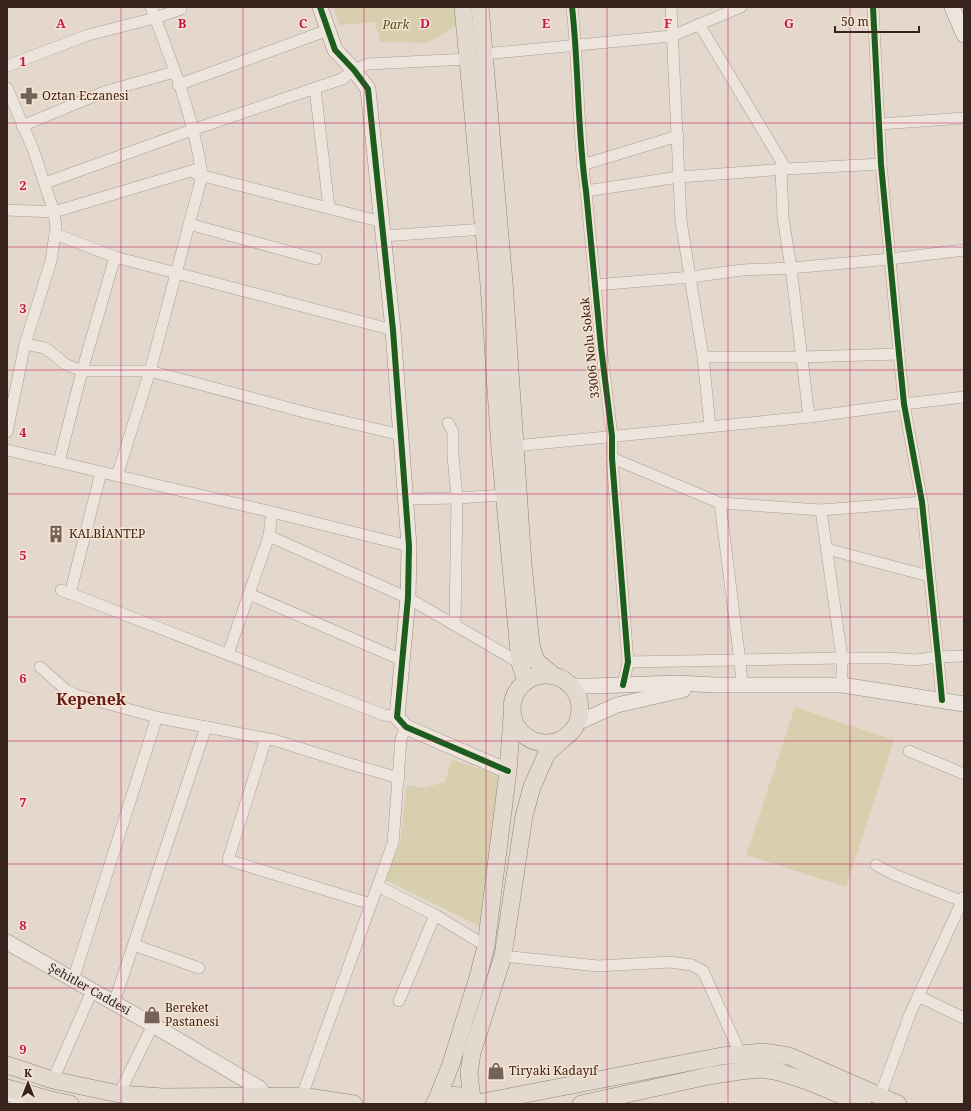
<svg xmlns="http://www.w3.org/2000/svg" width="971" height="1111" font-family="'Noto Serif',serif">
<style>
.green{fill:#d7cfad}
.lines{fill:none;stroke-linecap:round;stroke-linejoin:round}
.street-casing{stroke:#a99d95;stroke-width:12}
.secondary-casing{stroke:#998d84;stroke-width:16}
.primary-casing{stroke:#8e837c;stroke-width:18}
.street{stroke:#ece5dd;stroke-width:11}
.secondary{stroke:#ece5dd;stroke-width:15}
.primary{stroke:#e4d9cf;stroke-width:17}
.cycleway-casing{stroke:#f6e3d0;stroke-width:8}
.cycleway{stroke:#1b5e20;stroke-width:6}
.grid{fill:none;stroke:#c2185b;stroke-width:1;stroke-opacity:0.55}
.labels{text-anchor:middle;stroke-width:3;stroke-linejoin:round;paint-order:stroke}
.park-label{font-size:12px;font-style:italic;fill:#535523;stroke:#f6e3d0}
.poi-label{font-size:12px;fill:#38241d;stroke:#f6e3d0;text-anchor:start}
.street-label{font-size:12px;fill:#38241d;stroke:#f6e3d0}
.district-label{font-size:16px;font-weight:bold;fill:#661b1c;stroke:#f6e3d0}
.grid-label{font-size:13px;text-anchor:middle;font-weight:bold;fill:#c2185b;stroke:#f6e3d0;stroke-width:3;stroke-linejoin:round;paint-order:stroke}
</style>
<rect width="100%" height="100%" fill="#e4d8cc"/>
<!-- green -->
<g class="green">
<path d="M334 7H457L459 25 427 43 380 42 375 22 339 25Z"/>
<path d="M795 707 894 740 846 887 746 855Z"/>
<path d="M452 760 500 775 482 927 385 880 400 843 407 785 423 788 445 782Z"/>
</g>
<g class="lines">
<!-- street casing -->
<g class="street-casing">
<g id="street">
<path d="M572 7C579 68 577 130 586 191L601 347 612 436V458L628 662 623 685"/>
<path d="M671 7 681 221 703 357 710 426"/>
<path d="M873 7 881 164 899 354 904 404 922 502 938 657 942 700"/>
<path d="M699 24 786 169"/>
<path d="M484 54 672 36 741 7"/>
<path d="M7 66 88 35 155 18 181 9"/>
<path d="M178 85 328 30"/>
<path d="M7 88 33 149 54 212 56 227 51 261 25 344 7 432"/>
<path d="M315 88 329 208"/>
<path d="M880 124 964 118"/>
<path d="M22 126 104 92 174 72"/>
<path d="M582 165 678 136"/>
<path d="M781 170 783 217 791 268 809 417"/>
<path d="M196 174 382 222"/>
<path d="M45 183 192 130 342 79 354 70 368 64 468 59"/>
<path d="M586 191 679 177 786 169 881 164"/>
<path d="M7 210 54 212 201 168"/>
<path d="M189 224 316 259"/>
<path d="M55 234 115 257 393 330"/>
<path d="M383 236 484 229"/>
<path d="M595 285 691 277 742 270 791 268 890 259 964 250"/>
<path d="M25 344 45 348 57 357 65 364 82 371H150L308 413 401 435"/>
<path d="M703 357H801L899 354"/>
<path d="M448 423 453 432V456L457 498 455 624"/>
<path d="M515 446 809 417 904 404 964 397"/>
<path d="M7 450 272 512 409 546"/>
<path d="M612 458 720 503 821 510 922 502"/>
<path d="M59 462 82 371 115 257"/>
<path d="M117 476 150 371 202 176C195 121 171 59 151 7"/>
<path d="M405 499 457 498 504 495"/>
<path d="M720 503 740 661 742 684"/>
<path d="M821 510 842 658V685"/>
<path d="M269 536 408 598 520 663"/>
<path d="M827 549 929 576"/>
<path d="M61 590 384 715 397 717"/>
<path d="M70 594 101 472"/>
<path d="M249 594 402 660"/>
<path d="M228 654 269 536 272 512"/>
<path d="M628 662 842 658H890L915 660 938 657 964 656"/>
<path d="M40 667 66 690 76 695 160 718 274 740 347 763 399 778"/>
<path d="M266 739 228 860 371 904"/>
<path d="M909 751 964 774"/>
<path d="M876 865 895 875 964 902"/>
<path d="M378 886 435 915 486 946"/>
<path d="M134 945 199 968"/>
<path d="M503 956 598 966 670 962 692 965 703 971 740 1053"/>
<path d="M73 980 157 717"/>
<path d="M918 996 964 1018"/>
<path d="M399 1001 435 915"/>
<path d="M114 1003 206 727"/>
<path d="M53 1080 92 991"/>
<path d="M7 1094 24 1104"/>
<path d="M119 1094 153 1025"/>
<path d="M302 1096 393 843 401 739 406 727"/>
<path d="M880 1096 910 1014 964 897"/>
</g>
</g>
<!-- secondary casing -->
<g class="secondary-casing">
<g id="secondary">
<path d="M320 7 335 50 354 70 368 89 393 330 409 546 408 598 397 717 406 727 508 771"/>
<path d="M952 7 964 35"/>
<path d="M571 686H593L676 683 716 685H842L964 704"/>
<path d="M577 723 617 705 683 690"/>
<path id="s1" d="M7 942 153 1025 259 1088 265 1096 267 1104"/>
</g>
</g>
<!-- primary casing -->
<g class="primary-casing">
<g id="primary">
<path d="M463 7 489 285 500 449 520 663 526 681"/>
<path d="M480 7 504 282 523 564 531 645 536 661 554 676"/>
<circle cx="546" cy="709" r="34"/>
<path d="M7 1065 53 1080 119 1094 163 1097 302 1096 354 1104"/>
<path d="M770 1069 807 1081 863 1104"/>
<path d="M7 1088 51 1100 70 1104"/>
<path d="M472 1099 469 1073 472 1053 503 956 524 816 532 787 547 753 563 739"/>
<path d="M436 1102 451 1064 478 977 486 946 508 771 512 717"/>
<path d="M478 1103 722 1056 763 1052 789 1056 898 1104"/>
<path d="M434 1104C446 1092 466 1093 479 1104"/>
<path d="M581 1104 708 1076 740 1071 761 1069 781 1072"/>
</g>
</g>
<!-- street -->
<use href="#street" class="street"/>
<!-- secondary -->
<use href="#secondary" class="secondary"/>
<!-- primary -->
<use href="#primary" class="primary"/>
<!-- cycleway casing -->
<g class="cycleway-casing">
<g id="cycleway">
<path d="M320 7 335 50 354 70 368 89 393 330 409 546 408 598 397 717 406 727 508 771"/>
<path d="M572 7C579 68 577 130 586 191L601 347 612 436V458L628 662 623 685"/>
<path d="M873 7 881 164 899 354 904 404 922 502 938 657 942 700"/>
</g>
</g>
<!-- cycleway -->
<use href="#cycleway" class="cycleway"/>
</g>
<!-- grid -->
<path class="grid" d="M121 7V1104M243 7V1104M364 7V1104M486 7V1104M607 7V1104M728 7V1104M850 7V1104M7 123H964M7 247H964M7 370H964M7 494H964M7 617H964M7 741H964M7 864H964M7 988H964"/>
<!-- icons -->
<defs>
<g id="pharmacy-bare" transform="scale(1.38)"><path d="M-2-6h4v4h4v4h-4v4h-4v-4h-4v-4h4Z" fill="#74635a" stroke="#f6e3d0" stroke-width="2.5" paint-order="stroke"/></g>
<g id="building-bare" transform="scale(1.38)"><path d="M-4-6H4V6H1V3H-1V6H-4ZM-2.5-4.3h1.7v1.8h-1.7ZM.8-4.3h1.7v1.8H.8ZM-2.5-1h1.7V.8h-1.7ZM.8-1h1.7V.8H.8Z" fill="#74635a" stroke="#f6e3d0" stroke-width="2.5" paint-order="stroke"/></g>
<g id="shop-bare" transform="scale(1.38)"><path d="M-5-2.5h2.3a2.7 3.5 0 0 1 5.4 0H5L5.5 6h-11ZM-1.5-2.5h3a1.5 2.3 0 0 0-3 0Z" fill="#74635a" stroke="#f6e3d0" stroke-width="2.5" paint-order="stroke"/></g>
</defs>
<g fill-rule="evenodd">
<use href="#pharmacy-bare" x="29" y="96"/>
<use href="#building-bare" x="56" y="534"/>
<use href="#shop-bare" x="152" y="1015"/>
<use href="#shop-bare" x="496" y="1071"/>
</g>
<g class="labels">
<!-- park labels -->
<g class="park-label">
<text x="396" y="29">Park</text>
</g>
<!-- poi labels -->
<g class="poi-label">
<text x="42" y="100">Oztan Eczanesi</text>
<text x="69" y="538">KALBİANTEP</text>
<text x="165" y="1012">Bereket<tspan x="165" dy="14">Pastanesi</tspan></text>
<text x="509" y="1075">Tiryaki Kadayıf</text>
</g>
<!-- street labels -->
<g class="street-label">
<text transform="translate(590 348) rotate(-96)" y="4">33006 Nolu Sokak</text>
<text dy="4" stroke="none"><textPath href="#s1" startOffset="95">Şehitler Caddesi</textPath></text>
</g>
<!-- district labels -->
<g class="district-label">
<text x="91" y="705">Kepenek</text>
</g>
</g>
<g class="grid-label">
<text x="61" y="28">A</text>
<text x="182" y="28">B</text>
<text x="303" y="28">C</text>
<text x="425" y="28">D</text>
<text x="546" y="28">E</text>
<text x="668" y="28">F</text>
<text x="789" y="28">G</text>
<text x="23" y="66">1</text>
<text x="23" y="190">2</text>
<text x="23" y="313">3</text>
<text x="23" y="437">4</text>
<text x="23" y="560">5</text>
<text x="23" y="683">6</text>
<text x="23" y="807">7</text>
<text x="23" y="930">8</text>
<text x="23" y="1054">9</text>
</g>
<!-- border -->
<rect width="971" height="1111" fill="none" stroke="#38241d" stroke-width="16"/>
<!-- north arrow -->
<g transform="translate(28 1083)" stroke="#f6e3d0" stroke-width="3" paint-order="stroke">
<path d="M0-3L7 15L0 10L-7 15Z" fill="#38241d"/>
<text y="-6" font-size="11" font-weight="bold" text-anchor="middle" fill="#38241d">K</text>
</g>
<!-- scale -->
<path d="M835 26v6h84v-6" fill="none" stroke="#38241d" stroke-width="2"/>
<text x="841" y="26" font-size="12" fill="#38241d" stroke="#f6e3d0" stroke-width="3" paint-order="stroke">50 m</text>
</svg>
